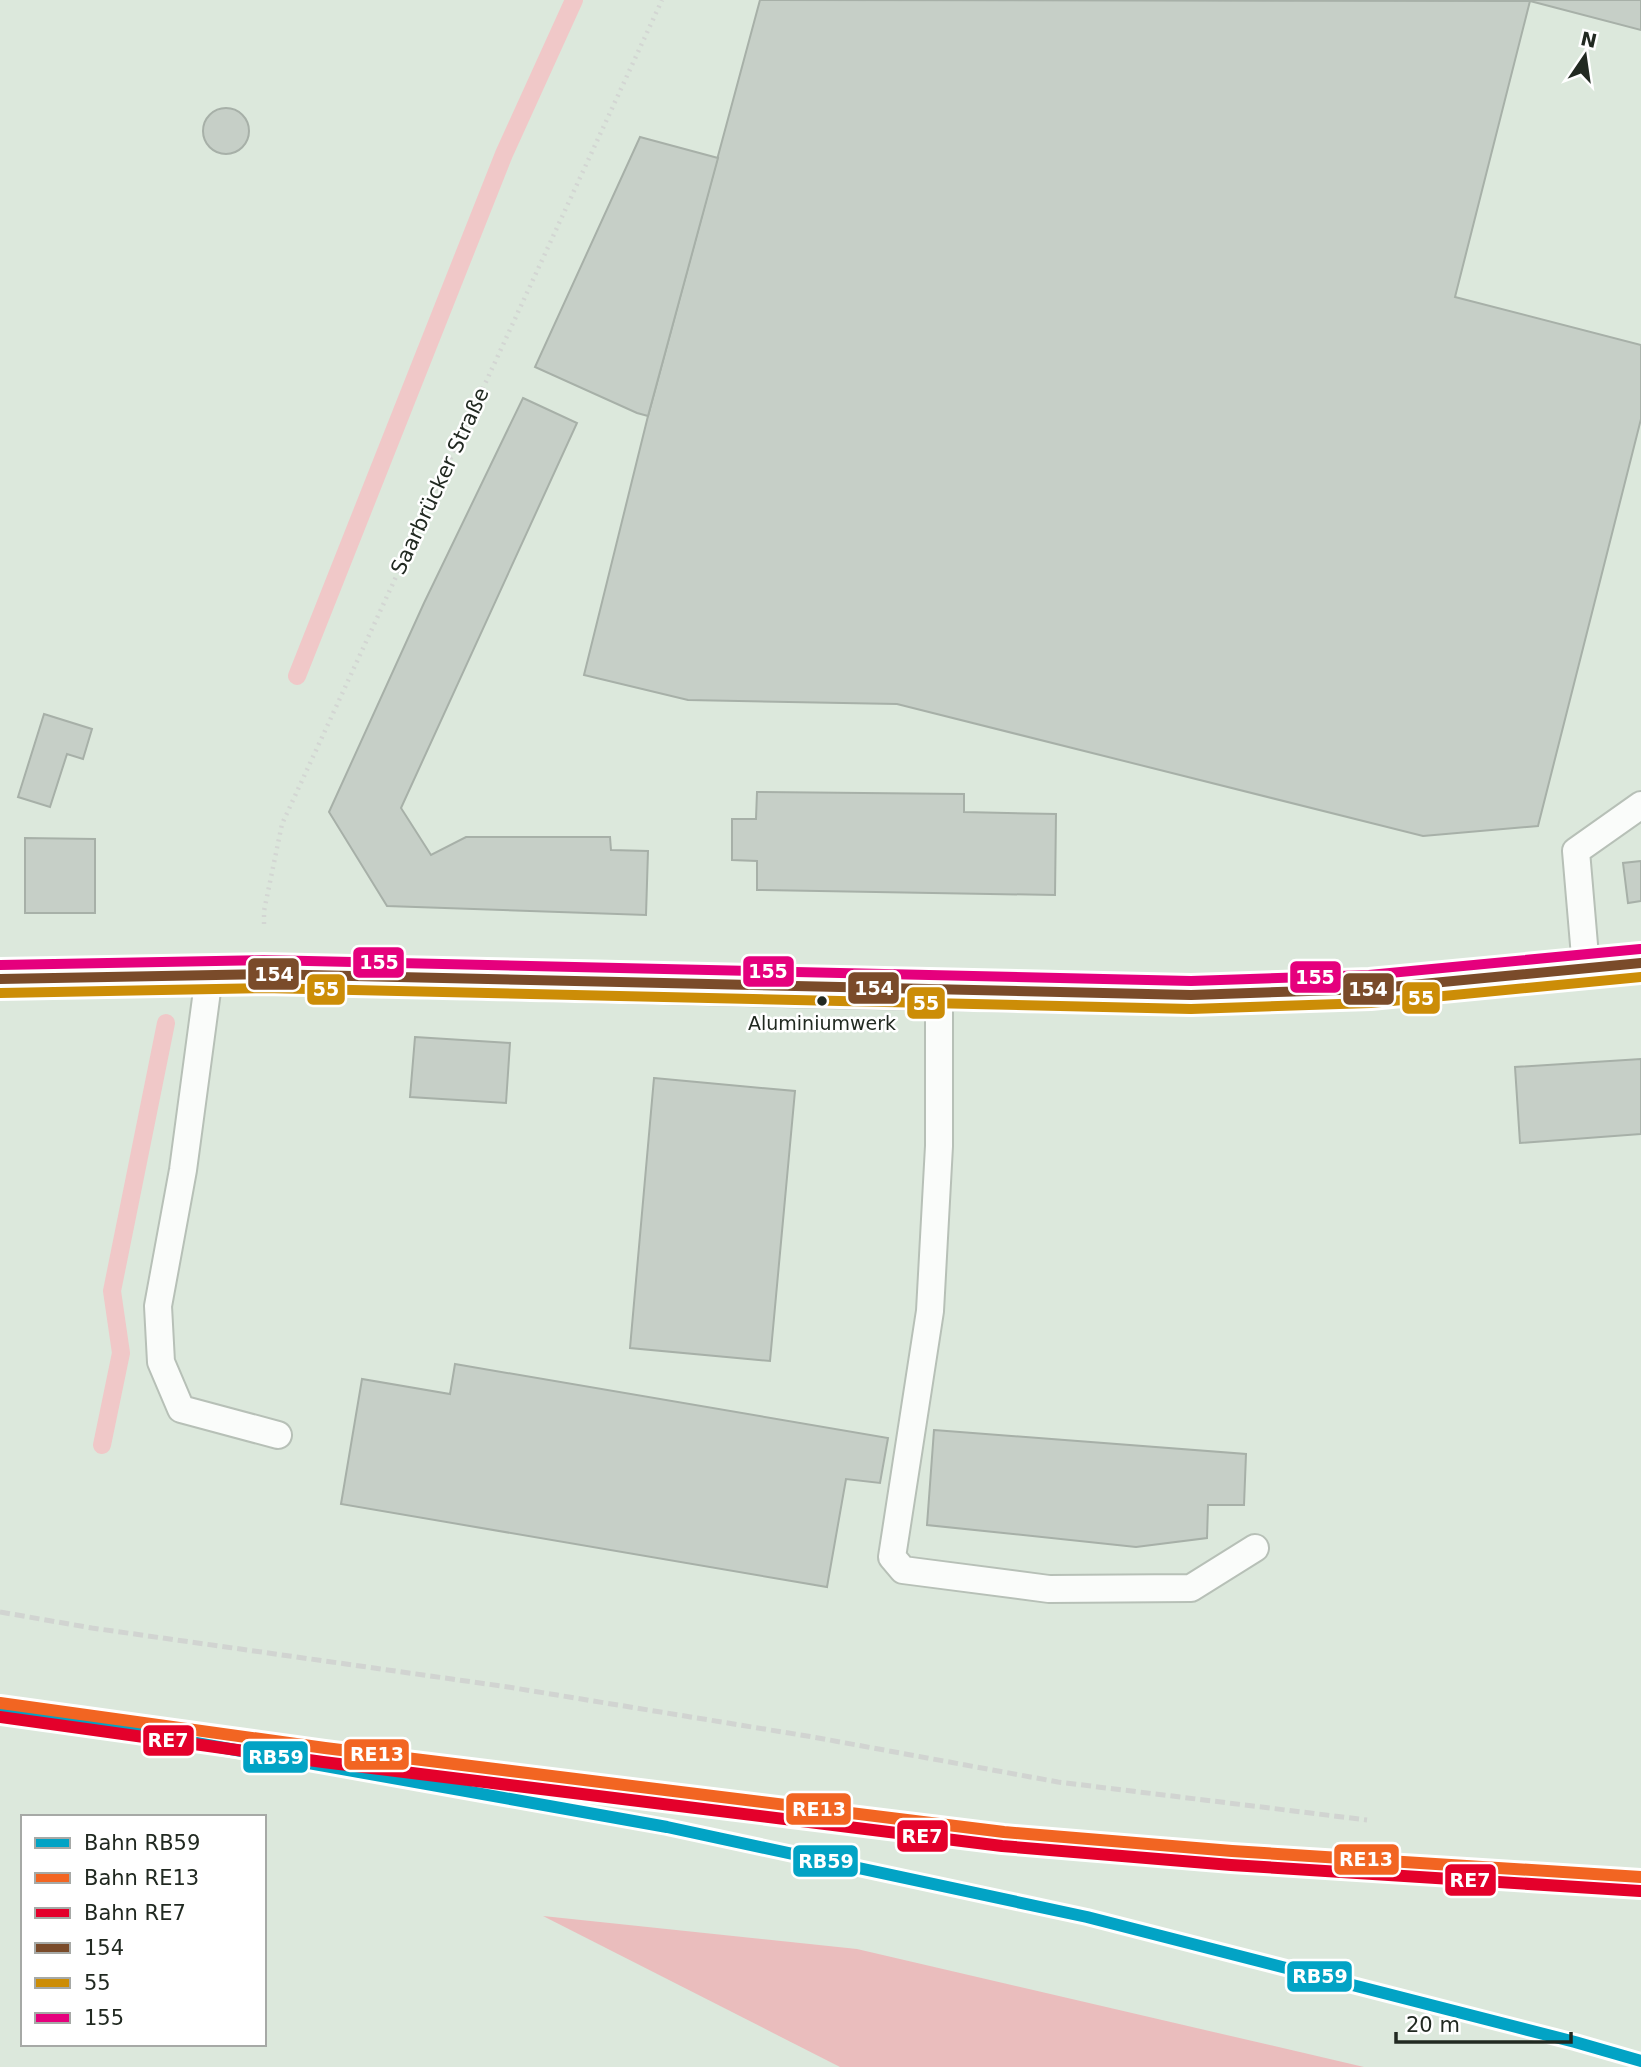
<svg xmlns="http://www.w3.org/2000/svg" width="1641" height="2067" font-family="'DejaVu Sans',sans-serif">
<style>
.green{fill:#eabdbd}
.lines{fill:none;stroke-linecap:round;stroke-linejoin:round}
.stream{stroke:#f0c8c8;stroke-width:18}
.building{fill:#c6cfc7;stroke:#a7b0a8;stroke-width:2}
.lane-casing{stroke:#b7c0b7;stroke-width:30}
.secondary-casing{stroke:#b7c0b7;stroke-width:42}
.path{stroke:#d3d6d3;stroke-width:4.5;stroke-dasharray:2 5;stroke-linecap:butt}
.lane{stroke:#fafcfa;stroke-width:26}
.secondary{stroke:#fafcfa;stroke-width:38}
.rail{stroke:#d1d4d1;stroke-width:5;stroke-dasharray:10 5;stroke-linecap:butt}
.bus-1-casing{stroke:#fff;stroke-width:16}
.bus-2-casing{stroke:#fff;stroke-width:16}
.bus-3-casing{stroke:#fff;stroke-width:16}
.bus-1{stroke:#7a4b2a;stroke-width:10}
.bus-2{stroke:#cc8d07;stroke-width:10}
.bus-3{stroke:#e5007d;stroke-width:10}
.rail-1-casing{stroke:#fff;stroke-width:18}
.rail-2-casing{stroke:#fff;stroke-width:18}
.rail-3-casing{stroke:#fff;stroke-width:18}
.rail-1{stroke:#02a3c5;stroke-width:12}
.rail-2{stroke:#f26522;stroke-width:12}
.rail-3{stroke:#e4002b;stroke-width:12}
.bus-dot{fill:#212921;stroke:#fff;stroke-width:2.5}
.labels{text-anchor:middle;stroke-width:5;stroke-linejoin:round;paint-order:stroke}
.bus-label{font-size:19px;fill:#212921;stroke:#fff}
.street-label{font-size:21px;fill:#212921;stroke:#fff}
.line-badge{stroke:#fff;stroke-width:2.5}
.badge-label{font-size:19px;text-anchor:middle;font-weight:bold;fill:#fff}
</style>
<rect width="100%" height="100%" fill="#dce8dc"/>
<!-- green -->
<path class="green" d="M543 1916 857 1949 1364 2067H840Z"/>
<g class="lines">
<!-- stream -->
<g class="stream">
<path d="M297 676 504 154 574 0"/>
<path d="M102 1445 121 1353 112 1291 166 1023"/>
</g>
</g>
<!-- building -->
<g class="building">
<path d="M760 0 1530 1 1455 297 1641 345V419L1538 826 1423 836 897 704 688 700 584 675 648 416Z"/>
<path d="M1526 0H1641V30L1530 1Z"/>
<circle cx="226" cy="131" r="23"/>
<path d="M640 137 718 158 648 416 637 413 535 367Z"/>
<path d="M523 398 577 423 401 808 431 855 466 837H610L611 850 648 851 646 915 387 906 329 812 424 603Z"/>
<path d="M44 714 92 729 83 759 67 754 50 807 18 797Z"/>
<path d="M757 792 964 794V812L1056 814 1055 895 757 890V861L732 860V819H756Z"/>
<path d="M25 838 95 839V913H25Z"/>
<path d="M1641 861V901L1628 903 1623 863Z"/>
<path d="M415 1037 510 1043 506 1103 410 1097Z"/>
<path d="M1641 1059V1134L1520 1143 1515 1067Z"/>
<path d="M654 1078 795 1091 770 1361 630 1348Z"/>
<path d="M455 1364 888 1438 880 1483 846 1479 827 1587 341 1504 362 1379 450 1394Z"/>
<path d="M934 1430 1246 1454 1244 1505H1208L1207 1538 1136 1547 927 1525Z"/>
</g>
<g class="lines">
<!-- lane casing -->
<g class="lane-casing">
<g id="lane">
<path d="M1586 968 1576 851 1641 805"/>
<path d="M209 976 183 1170 158 1306 161 1362 181 1409 278 1435"/>
<path d="M939 990V1146L930 1311 892 1557 903 1570 1049 1589 1191 1588 1255 1548"/>
</g>
</g>
<!-- secondary casing -->
<g class="secondary-casing">
<path id="secondary" d="M0 979 263 974 822 988 1191 995 1370 989 1641 963"/>
</g>
<!-- path -->
<path class="path" d="M264 924V911L282 824 662 0"/>
<!-- lane -->
<use href="#lane" class="lane"/>
<!-- secondary -->
<use href="#secondary" class="secondary"/>
<!-- rail -->
<path class="rail" d="M0 1612 92 1628 508 1687 813 1737 1058 1782 1367 1820"/>
<!-- bus-1 casing -->
<g class="bus-1-casing">
<path id="bus-1" d="M0 979 263 974 1191 995 1370 989 1641 963"/>
</g>
<!-- bus-2 casing -->
<g class="bus-2-casing">
<path id="bus-2" d="M0 993 263 988 1191 1009 1371 1003 1641 977"/>
</g>
<!-- bus-3 casing -->
<g class="bus-3-casing">
<path id="bus-3" d="M0 965 263 960 1191 981 1369 975 1640 949"/>
</g>
<!-- bus-1 -->
<use href="#bus-1" class="bus-1"/>
<!-- bus-2 -->
<use href="#bus-2" class="bus-2"/>
<!-- bus-3 -->
<use href="#bus-3" class="bus-3"/>
<!-- rail-1 casing -->
<g class="rail-1-casing">
<path id="rail-1" d="M0 1708 667 1827 1087 1917 1575 2042 1641 2061"/>
</g>
<!-- rail-2 casing -->
<g class="rail-2-casing">
<path id="rail-2" d="M0 1703 325 1748 1004 1832 1232 1851 1641 1877"/>
</g>
<!-- rail-3 casing -->
<g class="rail-3-casing">
<path id="rail-3" d="M0 1717 323 1762 1002 1846 1231 1865 1640 1891"/>
</g>
<!-- rail-1 -->
<use href="#rail-1" class="rail-1"/>
<!-- rail-2 -->
<use href="#rail-2" class="rail-2"/>
<!-- rail-3 -->
<use href="#rail-3" class="rail-3"/>
</g>
<!-- markers -->
<circle class="bus-dot" cx="822" cy="1001" r="6"/>
<g class="labels">
<!-- bus labels -->
<g class="bus-label">
<text x="822" y="1030">Aluminiumwerk</text>
</g>
<!-- street labels -->
<g class="street-label">
<text transform="translate(440 481) rotate(-65)" y="7">Saarbrücker Straße</text>
</g>
</g>
<g class="line-badge">
<rect x="352" y="946" width="53" height="33" rx="7" fill="#e5007d"/>
<rect x="742" y="955" width="53" height="33" rx="7" fill="#e5007d"/>
<rect x="247" y="957" width="53" height="34" rx="7" fill="#7a4b2a"/>
<rect x="1289" y="960" width="53" height="34" rx="7" fill="#e5007d"/>
<rect x="847" y="971" width="53" height="34" rx="7" fill="#7a4b2a"/>
<rect x="1342" y="972" width="53" height="34" rx="7" fill="#7a4b2a"/>
<rect x="306" y="973" width="40" height="33" rx="7" fill="#cc8d07"/>
<rect x="1401" y="981" width="40" height="34" rx="7" fill="#cc8d07"/>
<rect x="906" y="986" width="40" height="34" rx="7" fill="#cc8d07"/>
<rect x="142" y="1724" width="53" height="33" rx="7" fill="#e4002b"/>
<rect x="343" y="1738" width="67" height="33" rx="7" fill="#f26522"/>
<rect x="242" y="1740" width="67" height="34" rx="7" fill="#02a3c5"/>
<rect x="785" y="1792" width="67" height="34" rx="7" fill="#f26522"/>
<rect x="896" y="1819" width="53" height="34" rx="7" fill="#e4002b"/>
<rect x="1333" y="1843" width="67" height="33" rx="7" fill="#f26522"/>
<rect x="792" y="1844" width="67" height="34" rx="7" fill="#02a3c5"/>
<rect x="1444" y="1863" width="53" height="34" rx="7" fill="#e4002b"/>
<rect x="1286" y="1960" width="67" height="33" rx="7" fill="#02a3c5"/>
</g>
<g class="badge-label">
<text x="379" y="969">155</text>
<text x="768" y="978">155</text>
<text x="274" y="981">154</text>
<text x="1315" y="984">155</text>
<text x="874" y="995">154</text>
<text x="1368" y="996">154</text>
<text x="326" y="996">55</text>
<text x="1421" y="1005">55</text>
<text x="926" y="1010">55</text>
<text x="168" y="1747">RE7</text>
<text x="377" y="1761">RE13</text>
<text x="276" y="1764">RB59</text>
<text x="819" y="1816">RE13</text>
<text x="922" y="1843">RE7</text>
<text x="1366" y="1866">RE13</text>
<text x="826" y="1868">RB59</text>
<text x="1470" y="1887">RE7</text>
<text x="1320" y="1983">RB59</text>
</g>
<!-- legend -->
<rect x="21" y="1815" width="245" height="231" fill="#ffffff" stroke="#a6a9a6" stroke-width="2"/>
<rect x="35" y="1838" width="35" height="10" fill="#02a3c5" stroke="#a6a9a6" stroke-width="2"/>
<text x="84" y="1850" font-size="21" fill="#212921">Bahn RB59</text>
<rect x="35" y="1873" width="35" height="10" fill="#f26522" stroke="#a6a9a6" stroke-width="2"/>
<text x="84" y="1885" font-size="21" fill="#212921">Bahn RE13</text>
<rect x="35" y="1908" width="35" height="10" fill="#e4002b" stroke="#a6a9a6" stroke-width="2"/>
<text x="84" y="1920" font-size="21" fill="#212921">Bahn RE7</text>
<rect x="35" y="1943" width="35" height="10" fill="#7a4b2a" stroke="#a6a9a6" stroke-width="2"/>
<text x="84" y="1955" font-size="21" fill="#212921">154</text>
<rect x="35" y="1978" width="35" height="10" fill="#cc8d07" stroke="#a6a9a6" stroke-width="2"/>
<text x="84" y="1990" font-size="21" fill="#212921">55</text>
<rect x="35" y="2013" width="35" height="10" fill="#e5007d" stroke="#a6a9a6" stroke-width="2"/>
<text x="84" y="2025" font-size="21" fill="#212921">155</text>
<!-- north arrow -->
<g transform="translate(1585 56) rotate(13)" stroke="#ffffff" stroke-width="5" paint-order="stroke">
<path d="M0-5L12 26L0 18L-12 26Z" fill="#212921"/>
<text y="-10" font-size="19" font-weight="bold" text-anchor="middle" fill="#212921">N</text>
</g>
<!-- scale -->
<path d="M1396 2032v10h175v-10" fill="none" stroke="#212921" stroke-width="3.5"/>
<text x="1406" y="2032" font-size="21" fill="#212921" stroke="#ffffff" stroke-width="5" paint-order="stroke">20 m</text>
</svg>
